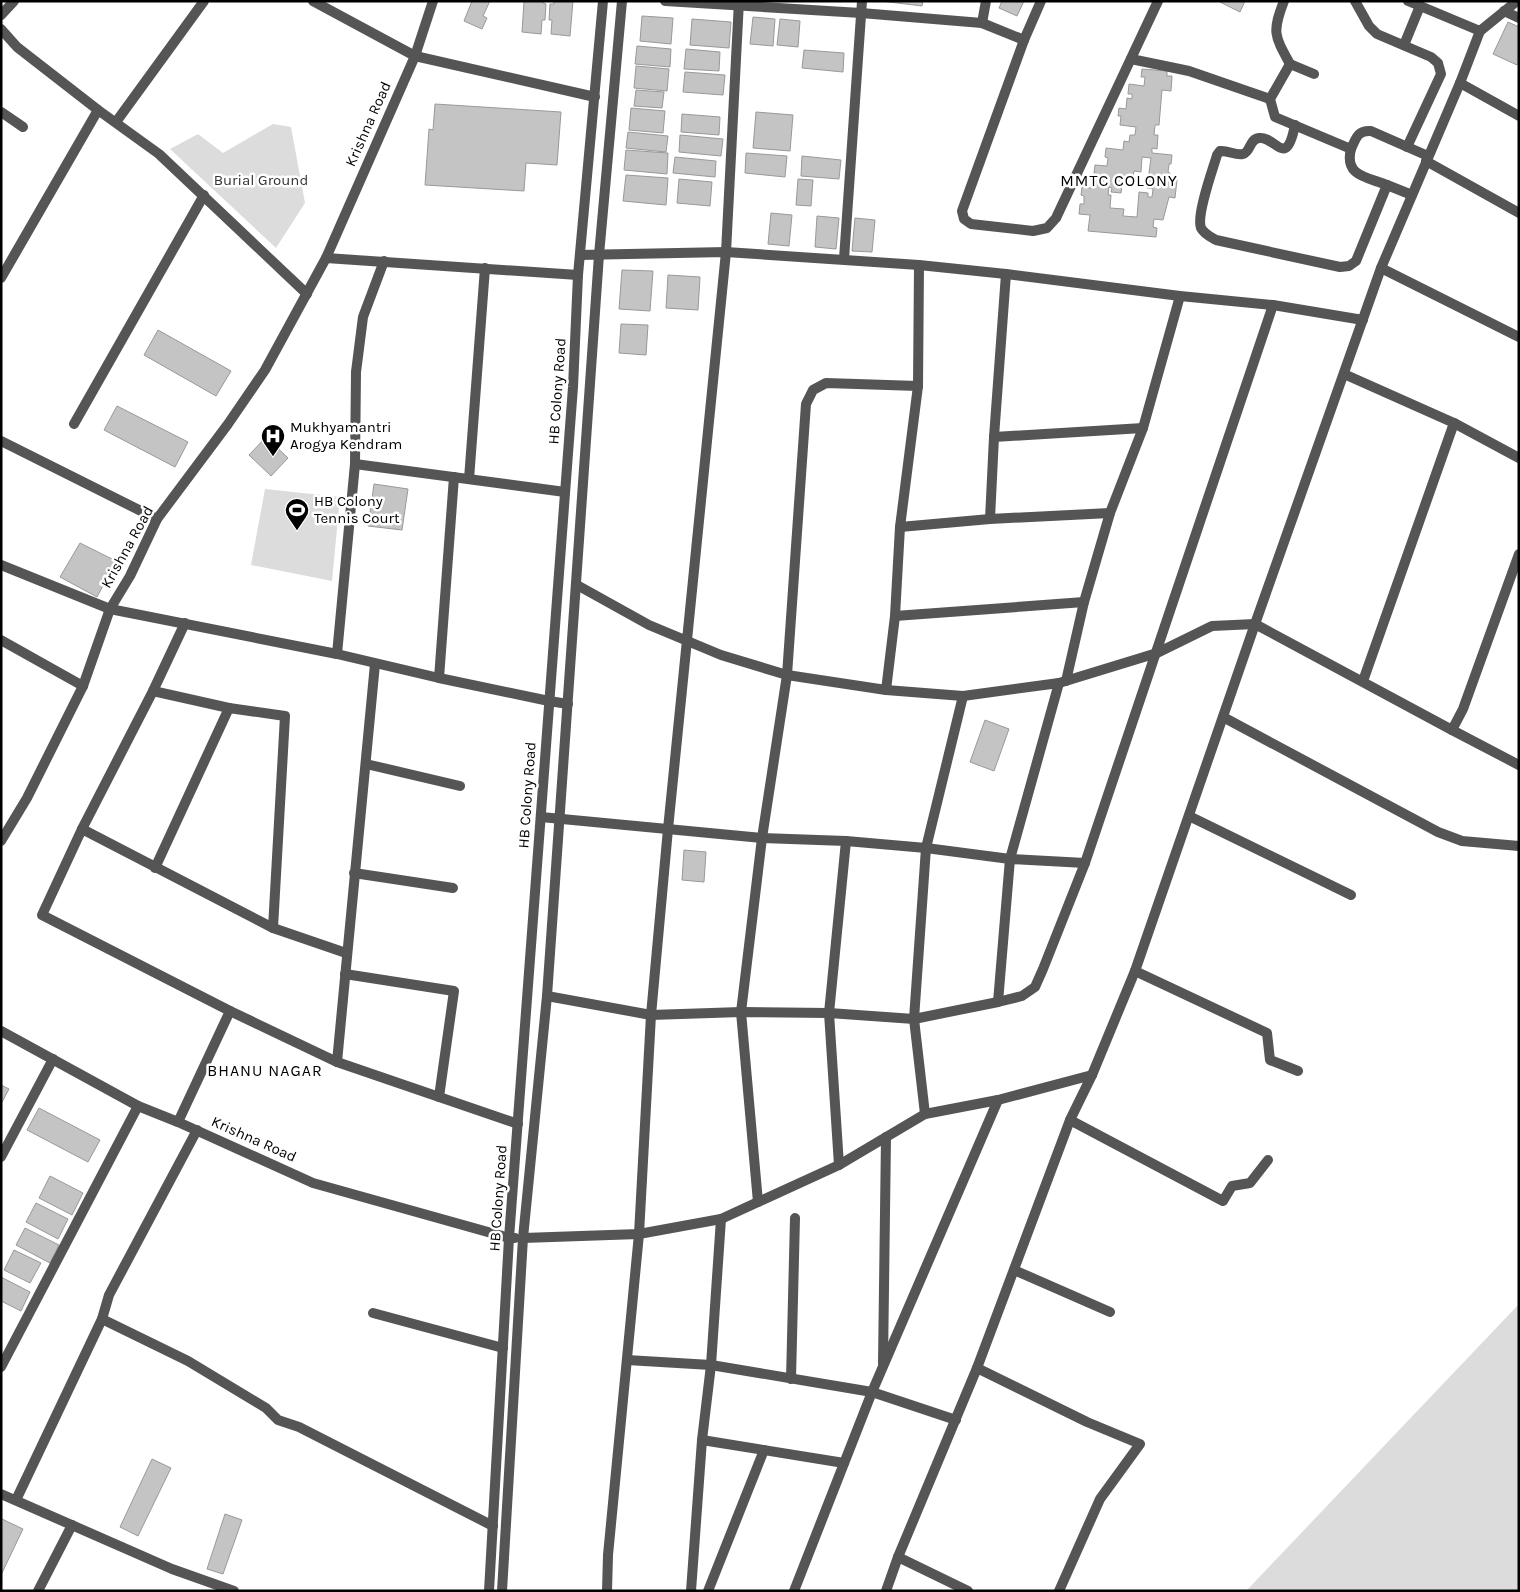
<svg xmlns="http://www.w3.org/2000/svg" width="1520" height="1592" font-family="Karla,sans-serif">
<style>
.green{fill:#dcdcdc}
.building{fill:#c4c4c4;stroke:#999;fill-rule:evenodd}
.lines{fill:none;stroke-linecap:round;stroke-linejoin:round}
.minor{stroke:#555;stroke-width:10}
.tertiary{stroke:#555;stroke-width:10}
.labels{text-anchor:middle;stroke-width:5;stroke-linejoin:round;paint-order:stroke}
.street-label{font-size:15px;fill:#000;stroke:#fff}
.park-label{font-size:15px;fill:#333;stroke:#fff}
.poi-label{font-size:15px;fill:#000;stroke:#fff;text-anchor:start}
.neighbourhood-label{font-size:16px;letter-spacing:1px;fill:#000;stroke:#fff}
</style>
<rect width="100%" height="100%" fill="#fff"/>
<!-- green -->
<g class="green">
<path d="M273 124 291 127 305 203 276 248 170 149 198 134 223 153Z"/>
<path d="M265 489 340 497 332 581 251 565Z"/>
<path d="M1519 1304V1591H1246Z"/>
</g>
<!-- building -->
<g class="building">
<path d="M472 1H490L483 16 487 18 482 29 464 21Z"/>
<path d="M524 1H543V3L546 4 545 20H542L541 34 522 32Z"/>
<path d="M554 1H573L570 36 551 34 552 20H549L550 4H554Z"/>
<path d="M881 1H923L922 6Z"/>
<path d="M1002 1H1024L1017 16 999 8Z"/>
<path d="M1218 1H1245L1240 12Z"/>
<path d="M642 16 673 18 671 44 640 41Z"/>
<path d="M753 17 775 19 773 46 750 44Z"/>
<path d="M692 19 731 22 729 48 690 45Z"/>
<path d="M780 19 800 21 798 47 777 45Z"/>
<path d="M1508 22 1519 27V62L1517 65 1493 54Z"/>
<path d="M637 46 671 49 670 67 635 64Z"/>
<path d="M686 49 720 52 719 71 684 69Z"/>
<path d="M804 50 844 53 843 72 802 68Z"/>
<path d="M636 66 669 69 667 91 634 88Z"/>
<path d="M1142 69 1167 71V76H1172L1171 91 1162 90 1159 125H1155L1154 135H1158L1157 149 1152 148V153L1172 155 1171 164H1169L1168 172 1170 173V179L1177 180 1175 198 1169 197 1163 220 1154 219 1153 227 1157 228 1156 237 1088 231 1090 215 1079 214 1080 204H1084V196L1081 195 1082 187 1091 188 1092 180 1096 181 1097 173H1094L1095 165 1107 166 1108 158 1105 157 1106 148 1123 150 1124 141 1129 142 1130 135H1135L1136 127 1120 125 1121 116H1118L1119 108 1126 109 1127 98 1132 99V94H1128L1129 84 1144 86 1145 77H1141ZM1142 157 1151 158 1147 188 1153 189 1152 197H1148V193L1139 192 1137 217 1123 216 1124 209 1110 208 1111 195H1108L1109 187 1112 188 1111 192 1121 193 1123 176 1133 177 1134 171 1141 172Z"/>
<path d="M685 72 725 75 723 95 683 92Z"/>
<path d="M636 90 664 92 662 108 634 106Z"/>
<path d="M435 104 561 112 557 165 526 163 524 191 425 185 429 129 433 130Z"/>
<path d="M631 108 665 111 663 133 629 130Z"/>
<path d="M756 112 793 115 790 151 753 148Z"/>
<path d="M682 114 720 117 719 135 681 132Z"/>
<path d="M628 132 668 136 666 152 626 148Z"/>
<path d="M680 135 723 139 721 156 679 152Z"/>
<path d="M626 150 668 153 667 174 624 170Z"/>
<path d="M746 153 787 156 785 177 745 173Z"/>
<path d="M802 156 841 160 839 179 801 176Z"/>
<path d="M675 157 716 161 715 177 673 173Z"/>
<path d="M626 175 668 178 666 205 623 201Z"/>
<path d="M679 179 712 182 710 206 677 203Z"/>
<path d="M798 179 813 180 811 206 796 205Z"/>
<path d="M771 213 792 215 789 246 768 244Z"/>
<path d="M817 216 839 218 836 249 815 247Z"/>
<path d="M855 218 875 220 872 252 852 251Z"/>
<path d="M622 270 653 271 650 311 619 309Z"/>
<path d="M668 275 700 277 698 310 666 308Z"/>
<path d="M621 324 648 325 646 355 619 353Z"/>
<path d="M158 330 231 371 216 396 144 355Z"/>
<path d="M117 406 188 442 175 467 104 430Z"/>
<path d="M266 437 288 458 271 476 249 455Z"/>
<path d="M374 484 408 489 402 530 368 526Z"/>
<path d="M80 543 116 561 97 597 60 577Z"/>
<path d="M985 720 1009 729 994 771 970 762Z"/>
<path d="M684 850 706 852 704 882 682 880Z"/>
<path d="M1 1085 9 1089 1 1104Z"/>
<path d="M39 1108 100 1140 88 1162 27 1130Z"/>
<path d="M50 1176 83 1193 72 1215 39 1198Z"/>
<path d="M36 1203 68 1219 58 1239 26 1222Z"/>
<path d="M25 1228 59 1245 50 1263 16 1245Z"/>
<path d="M14 1250 41 1263 30 1283 4 1270Z"/>
<path d="M1 1277 30 1292 21 1311 1 1301Z"/>
<path d="M152 1459 171 1468 138 1536 120 1527Z"/>
<path d="M225 1514 242 1520 223 1574 207 1569Z"/>
<path d="M2 1519 23 1529 1 1575V1521Z"/>
</g>
<g class="lines">
<!-- minor -->
<g class="minor">
<path d="M313 1 415 56 595 97"/>
<path d="M665 1 861 13 982 23 986 1"/>
<path d="M1041 1 1024 40 962 211 964 219 971 224 1033 231 1047 228 1056 218 1158 1"/>
<path d="M1284 1C1272 32 1274 35 1290 64"/>
<path d="M1355 1 1369 26 1377 34 1431 57 1438 63 1441 74 1407 147"/>
<path d="M1408 1 1480 31 1517 1"/>
<path d="M1504 11 1519 18"/>
<path d="M1 15 14 1"/>
<path d="M982 23 1024 40"/>
<path d="M1 29 17 47 98 110 159 154 307 294"/>
<path d="M1404 45 1420 6"/>
<path d="M1131 59 1189 71 1270 99"/>
<path d="M1314 74 1290 64 1270 99 1275 117 1351 149C1356 138 1358 130 1371 131L1428 156"/>
<path d="M1460 83 1519 116"/>
<path d="M1 112 23 127"/>
<path d="M116 122 204 1"/>
<path d="M1295 125C1286 170 1276 136 1259 138 1249 139 1251 152 1243 154 1236 156 1228 150 1220 151L1217 155C1213 169 1196 215 1201 228 1204 234 1211 237 1216 240L1340 267 1349 266 1356 261 1387 185C1367 177 1344 176 1351 149"/>
<path d="M1426 161 1519 213"/>
<path d="M1387 185 1412 195"/>
<path d="M580 255 726 252 919 265 1006 274 1180 296 1273 305 1363 320"/>
<path d="M844 259 862 1"/>
<path d="M1381 268 1519 337"/>
<path d="M1 278 98 110"/>
<path d="M1344 374 1454 423 1519 458"/>
<path d="M74 424 204 195"/>
<path d="M994 437 1006 274"/>
<path d="M1 441 157 519"/>
<path d="M355 464 565 492"/>
<path d="M469 479 485 268"/>
<path d="M990 519 994 437 1143 428"/>
<path d="M900 527 990 519 1110 513"/>
<path d="M1 565 110 609 337 654 355 464 356 372 363 317 384 261"/>
<path d="M577 585 649 625 721 655 787 675 886 690 963 696 1059 683 1157 653 1212 626 1255 624 1452 730 1463 709 1519 554"/>
<path d="M895 616 1084 602"/>
<path d="M1 640 83 686"/>
<path d="M337 654 439 678 549 701 568 704"/>
<path d="M439 678 454 477"/>
<path d="M1066 681 1084 602 1110 513 1143 428 1180 296"/>
<path d="M1363 681 1454 423"/>
<path d="M886 690 895 616 900 527 918 386 919 265"/>
<path d="M153 691 229 708"/>
<path d="M1223 717 1438 832 1462 841 1519 846"/>
<path d="M1452 730 1519 765"/>
<path d="M366 764 460 786"/>
<path d="M1189 816 1351 895"/>
<path d="M541 817 762 838 846 841 926 848 1010 859 1085 863"/>
<path d="M82 829 153 691 185 623"/>
<path d="M155 868 229 708 285 716 273 928"/>
<path d="M354 873 453 888"/>
<path d="M1135 971 1267 1033 1270 1060 1298 1071"/>
<path d="M345 974 454 991 439 1097"/>
<path d="M547 996 651 1015 741 1012 829 1013 914 1019 998 1002 1022 996 1035 987 1043 969 1085 863 1273 305"/>
<path d="M998 1002 1010 859 1059 683"/>
<path d="M230 1011 337 1062 375 664"/>
<path d="M337 1062 518 1124"/>
<path d="M925 1114 914 1019 926 848 963 696"/>
<path d="M1070 1120 1223 1201 1232 1186 1250 1183 1268 1160"/>
<path d="M178 1122 230 1011 42 915 82 829 273 928 346 953"/>
<path d="M1 1157 53 1059"/>
<path d="M839 1165 829 1013 846 841"/>
<path d="M758 1202 741 1012 762 838 787 675 806 404 813 390 826 383 918 386"/>
<path d="M523 1238 639 1234 721 1219 839 1165 925 1114 998 1100 1092 1075"/>
<path d="M1014 1270 1110 1312"/>
<path d="M373 1313 503 1348"/>
<path d="M102 1319 188 1361 266 1408 278 1420 299 1427 493 1526"/>
<path d="M627 1360 711 1365 872 1392 956 1420"/>
<path d="M883 1363 886 1137"/>
<path d="M1 1367 138 1106"/>
<path d="M977 1368 1087 1422 1140 1444 1100 1499 1059 1591"/>
<path d="M791 1379 795 1218"/>
<path d="M702 1440 844 1463"/>
<path d="M1 1494 172 1569 234 1591"/>
<path d="M16 1500 102 1319 109 1295 197 1130"/>
<path d="M898 1557 968 1591"/>
<path d="M38 1591 72 1525"/>
<path d="M607 1591 608 1555 639 1234 651 1015 668 829 726 252 739 1"/>
<path d="M691 1591 702 1440 711 1365 721 1219"/>
<path d="M708 1591 764 1450"/>
<path d="M794 1591 872 1392 998 1100"/>
<path d="M886 1591 898 1557 977 1368 1070 1120 1092 1075 1135 971 1255 624 1381 268 1460 83 1480 31"/>
</g>
<!-- tertiary -->
<g class="tertiary">
<path d="M326 258 578 275"/>
<path d="M1 841 27 798 83 686 110 609 130 576 157 519 228 424 265 370 326 258 415 56 433 1"/>
<path d="M1 1031 138 1106 178 1122 313 1183 509 1238H515"/>
<path d="M489 1591 509 1238 573 387 578 275 603 1"/>
<path d="M502 1591 523 1238 547 996 599 255 622 1"/>
</g>
</g>
<!-- icons -->
<defs>
<g id="hospital-pin" transform="scale(1.25)"><path d="M0 17L-7.5 6A9.5 9.5 0 1 1 7.5 6Z" fill="#000" stroke="#fff"/><path d="M-5-5h3v3.5h4V-5h3V5h-3V1.5h-4V5h-3Z" fill="#fff"/></g>
<g id="stadium-pin" transform="scale(1.25)"><path d="M0 17L-7.5 6A9.5 9.5 0 1 1 7.5 6Z" fill="#000" stroke="#fff"/><path d="M0-5a6.5 5 0 1 0 0 10a6.5 5 0 1 0 0-10ZM-3.5-1.8h7v3.6h-7Z" fill="#fff"/></g>
</defs>
<g fill-rule="evenodd">
<use href="#hospital-pin" x="273" y="436"/>
<use href="#stadium-pin" x="297" y="510"/>
</g>
<g class="labels">
<!-- street labels -->
<g class="street-label">
<text transform="translate(368 124) rotate(-66)" y="5">Krishna Road</text>
<text transform="translate(557 391) rotate(-86)" y="5">HB Colony Road</text>
<text transform="translate(127 547) rotate(-61)" y="5">Krishna Road</text>
<text transform="translate(527 795) rotate(-86)" y="5">HB Colony Road</text>
<text transform="translate(254 1139) rotate(24)" y="5">Krishna Road</text>
<text transform="translate(498 1198) rotate(-86)" y="5">HB Colony Road</text>
</g>
<!-- park labels -->
<g class="park-label">
<text x="261" y="185">Burial Ground</text>
</g>
<!-- poi labels -->
<g class="poi-label">
<text x="290" y="432">Mukhyamantri<tspan x="290" dy="17">Arogya Kendram</tspan></text>
<text x="314" y="506">HB Colony<tspan x="314" dy="17">Tennis Court</tspan></text>
</g>
<!-- neighbourhood labels -->
<g class="neighbourhood-label">
<text x="1119" y="186">MMTC COLONY</text>
<text x="265" y="1076">BHANU NAGAR</text>
</g>
</g>
<!-- border -->
<rect width="1520" height="1592" fill="none" stroke="#000000" stroke-width="5"/>
</svg>
